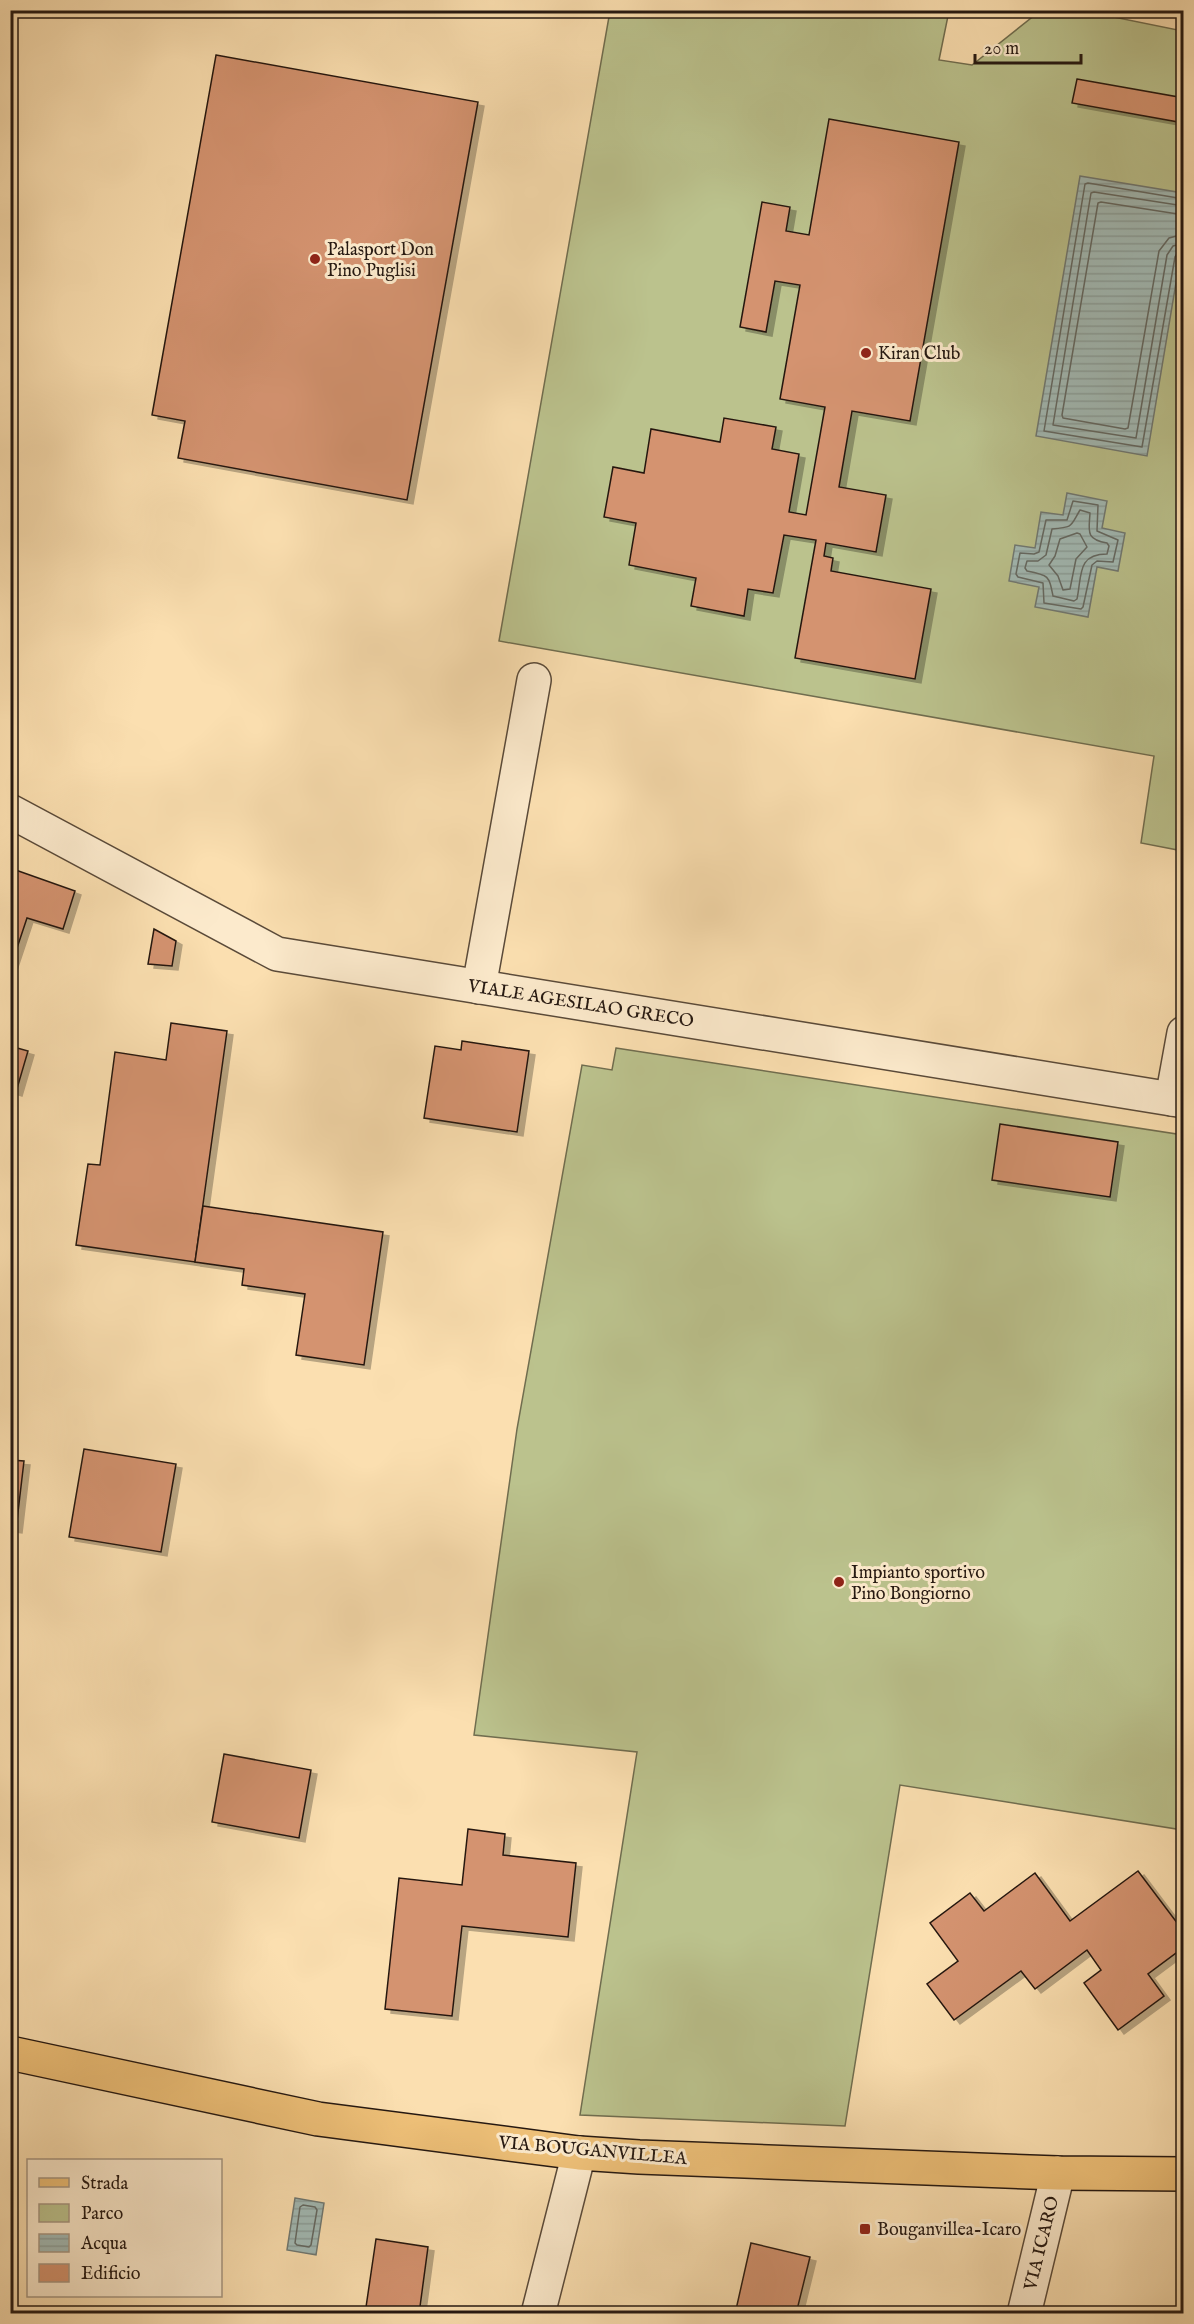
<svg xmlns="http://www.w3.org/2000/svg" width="1194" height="2324" font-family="'IM FELL English',serif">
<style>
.park{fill:#bbc28d;stroke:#706d4f;stroke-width:1.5}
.water{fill:url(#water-rules);stroke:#707973;stroke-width:1.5}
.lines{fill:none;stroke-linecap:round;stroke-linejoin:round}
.shore{stroke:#646963;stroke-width:1.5}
.building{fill:#d4936f;stroke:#251811;stroke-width:1.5;filter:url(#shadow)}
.minor-casing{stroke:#5a4a39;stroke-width:36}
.major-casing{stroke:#251811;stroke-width:36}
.minor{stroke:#fceacc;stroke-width:33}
.major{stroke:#eec078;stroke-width:33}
.poi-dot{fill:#8f2418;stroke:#fceacc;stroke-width:2}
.labels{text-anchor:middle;stroke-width:6;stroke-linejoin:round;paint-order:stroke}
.poi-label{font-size:18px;fill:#251811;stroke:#fceacc;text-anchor:start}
.street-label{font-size:18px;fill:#251811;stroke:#fceacc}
</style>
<defs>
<pattern id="water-rules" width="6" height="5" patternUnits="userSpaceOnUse" patternTransform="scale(1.5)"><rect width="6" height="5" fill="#a2bab5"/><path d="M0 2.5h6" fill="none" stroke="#8b9f9b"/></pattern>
<filter id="shadow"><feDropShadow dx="6" dy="4" stdDeviation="0" flood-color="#0004"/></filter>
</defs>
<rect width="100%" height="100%" fill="#fbdfb0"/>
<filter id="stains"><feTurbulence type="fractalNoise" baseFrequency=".00333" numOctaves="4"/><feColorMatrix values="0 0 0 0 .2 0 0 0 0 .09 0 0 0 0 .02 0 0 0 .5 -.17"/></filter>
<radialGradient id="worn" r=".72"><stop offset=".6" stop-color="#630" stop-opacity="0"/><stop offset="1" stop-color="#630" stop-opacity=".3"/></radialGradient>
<!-- park -->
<g class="park">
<path d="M610 11H949L939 60 972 65 1040 11H1084L1183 31V851L1141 843 1154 756 499 641Z"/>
<path d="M616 1048 1183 1135V1830L900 1785 845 2126 580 2115 637 1752 474 1735 517 1429 582 1065 612 1070Z"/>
</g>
<!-- water -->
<g class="water">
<path d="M1080 176 1183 193V241L1147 456 1036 436Z"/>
<path d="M1067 493 1107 501 1102 528 1125 533 1118 571 1097 567 1088 617 1035 607 1039 587 1009 581 1015 545 1035 548 1041 512 1063 515Z"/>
<path d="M295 2198 324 2203 316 2255 287 2250Z"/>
</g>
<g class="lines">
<!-- shore -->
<g class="shore">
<path d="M1184 199 1088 183 1085 184 1044 431 1142 447 1175 257 1178 252 1184 251"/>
<path d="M1184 206 1094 192 1091 193 1053 425 1136 438 1167 255 1173 246 1184 243"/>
<path d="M1184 215 1101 202 1098 203 1062 415 1063 418 1125 429 1128 428 1159 251 1169 238 1184 234"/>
<path d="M1073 501 1098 505 1097 531 1118 540 1113 562 1097 561 1092 565 1083 607 1081 609 1044 603 1043 583 1018 577 1016 574 1020 553 1034 554 1039 552 1046 520H1067Z"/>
<path d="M1080 510 1090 513C1089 531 1085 539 1107 543L1109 546 1107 554C1077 554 1082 575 1077 599L1074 601 1053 596C1049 576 1049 575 1027 571L1025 568 1027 561H1038L1046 555 1052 529C1074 527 1070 527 1080 510Z"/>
<path d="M1077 533 1080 534 1087 547 1076 559 1070 589 1063 590 1058 576 1049 565 1055 556 1060 539Z"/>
<path d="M303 2205 315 2207 317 2210 311 2245 309 2247 297 2245 295 2243 300 2207Z"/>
</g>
</g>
<!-- building -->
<g class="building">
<path d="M216 55 478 102 407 500 178 458 185 421 152 415Z"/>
<path d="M1077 79 1184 98V123L1072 103Z"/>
<path d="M829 119 959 142 910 421 852 411 839 487 886 495 876 552 826 543 824 556 833 558 831 571 931 589 915 679 795 658 816 540 784 535 773 593 748 589 744 616 691 606 696 578 629 565 636 523 604 517 613 467 644 473 651 429 720 442 724 418 776 427 772 449 799 454 789 512 806 515 825 407 780 399 800 285 775 281 766 332 740 327 762 202 790 207 786 231 809 235Z"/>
<path d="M10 868 75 891 63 929 27 918 10 969Z"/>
<path d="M154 929 176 941 172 966 148 964Z"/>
<path d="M171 1023 227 1031 195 1262 76 1245 88 1164 100 1165 115 1052 166 1060Z"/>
<path d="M462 1041 529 1051 517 1132 424 1118 435 1046 461 1050Z"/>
<path d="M10 1046 28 1051 16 1092 10 1090Z"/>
<path d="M1000 1124 1118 1142 1110 1197 992 1180Z"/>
<path d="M203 1206 383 1232 364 1365 296 1355 305 1294 242 1285 244 1269 195 1262Z"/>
<path d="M84 1449 176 1464 161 1552 69 1537Z"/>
<path d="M10 1460 24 1461 16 1529 10 1528Z"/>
<path d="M224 1754 311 1770 299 1838 212 1822Z"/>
<path d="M468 1829 505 1834 503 1855 576 1863 568 1937 462 1926 452 2016 385 2009 399 1878 462 1885Z"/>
<path d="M1138 1871 1184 1932V1947L1148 1974 1164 1996 1118 2030 1084 1983 1101 1970 1087 1950 1035 1989 1021 1971 954 2020 927 1984 958 1961 930 1923 970 1893 984 1911 1035 1873 1070 1921Z"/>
<path d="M376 2239 428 2247 419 2314H365Z"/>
<path d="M751 2243 810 2257 796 2314H735Z"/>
</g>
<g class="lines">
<!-- minor casing -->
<g class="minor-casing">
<g id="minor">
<path d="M10 811 277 954 1184 1101"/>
<path d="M479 987 534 680"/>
<path d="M1172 1099 1184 1033"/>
<path d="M538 2314 579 2153"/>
<path d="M1024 2314 1058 2173"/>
</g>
</g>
<!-- major casing -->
<g class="major-casing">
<path id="major" d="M10 2053 318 2119 579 2153 639 2157 1058 2173 1184 2174"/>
</g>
<!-- minor -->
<use href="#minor" class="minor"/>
<!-- major -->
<use href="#major" class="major"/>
</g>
<!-- markers -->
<g class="poi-dot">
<circle cx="315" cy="259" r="6"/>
<circle cx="866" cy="353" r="6"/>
<circle cx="839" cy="1582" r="6"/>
<rect x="859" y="2223" width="12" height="12" rx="3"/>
</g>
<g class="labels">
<!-- poi labels -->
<g class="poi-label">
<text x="327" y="255">Palasport Don<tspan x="327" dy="21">Pino Puglisi</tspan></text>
<text x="878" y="359">Kiran Club</text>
<text x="851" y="1578">Impianto sportivo<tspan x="851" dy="21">Pino Bongiorno</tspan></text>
<text x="877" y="2235">Bouganvillea-Icaro</text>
</g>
<!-- street labels -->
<g class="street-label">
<text transform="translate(581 1003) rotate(9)" y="6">VIALE AGESILAO GRECO</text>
<text transform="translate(593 2150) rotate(5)" y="6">VIA BOUGANVILLEA</text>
<text transform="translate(1041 2243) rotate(-76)" y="6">VIA ICARO</text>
</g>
</g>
<!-- margin -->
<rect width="1194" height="2324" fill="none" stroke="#fbdfb0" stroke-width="36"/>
<rect x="12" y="12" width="1170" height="2300" fill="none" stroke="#251811" stroke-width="3"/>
<rect x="18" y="18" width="1158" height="2288" fill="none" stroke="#251811" stroke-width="1.5"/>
<!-- legend -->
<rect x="27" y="2159" width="195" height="138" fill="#fceacc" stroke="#a69681" stroke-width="1.5"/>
<rect x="39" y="2178" width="30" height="9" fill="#eec078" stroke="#a69681" stroke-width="1.5"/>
<text x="81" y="2189" font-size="18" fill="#251811">Strada</text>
<rect x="39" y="2204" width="30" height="18" fill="#bbc28d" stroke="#a69681" stroke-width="1.5"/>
<text x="81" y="2219" font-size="18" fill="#251811">Parco</text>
<rect x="39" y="2234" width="30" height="18" fill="url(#water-rules)" stroke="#a69681" stroke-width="1.5"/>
<text x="81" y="2249" font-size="18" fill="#251811">Acqua</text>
<rect x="39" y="2264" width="30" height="18" fill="#d4936f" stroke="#a69681" stroke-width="1.5"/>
<text x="81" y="2279" font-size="18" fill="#251811">Edificio</text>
<!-- scale -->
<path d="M975 54v9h106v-9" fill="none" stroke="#251811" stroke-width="3"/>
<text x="984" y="54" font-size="18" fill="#251811" stroke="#fceacc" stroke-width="4.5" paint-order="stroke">20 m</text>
<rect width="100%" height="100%" filter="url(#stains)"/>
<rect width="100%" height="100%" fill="url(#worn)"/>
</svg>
